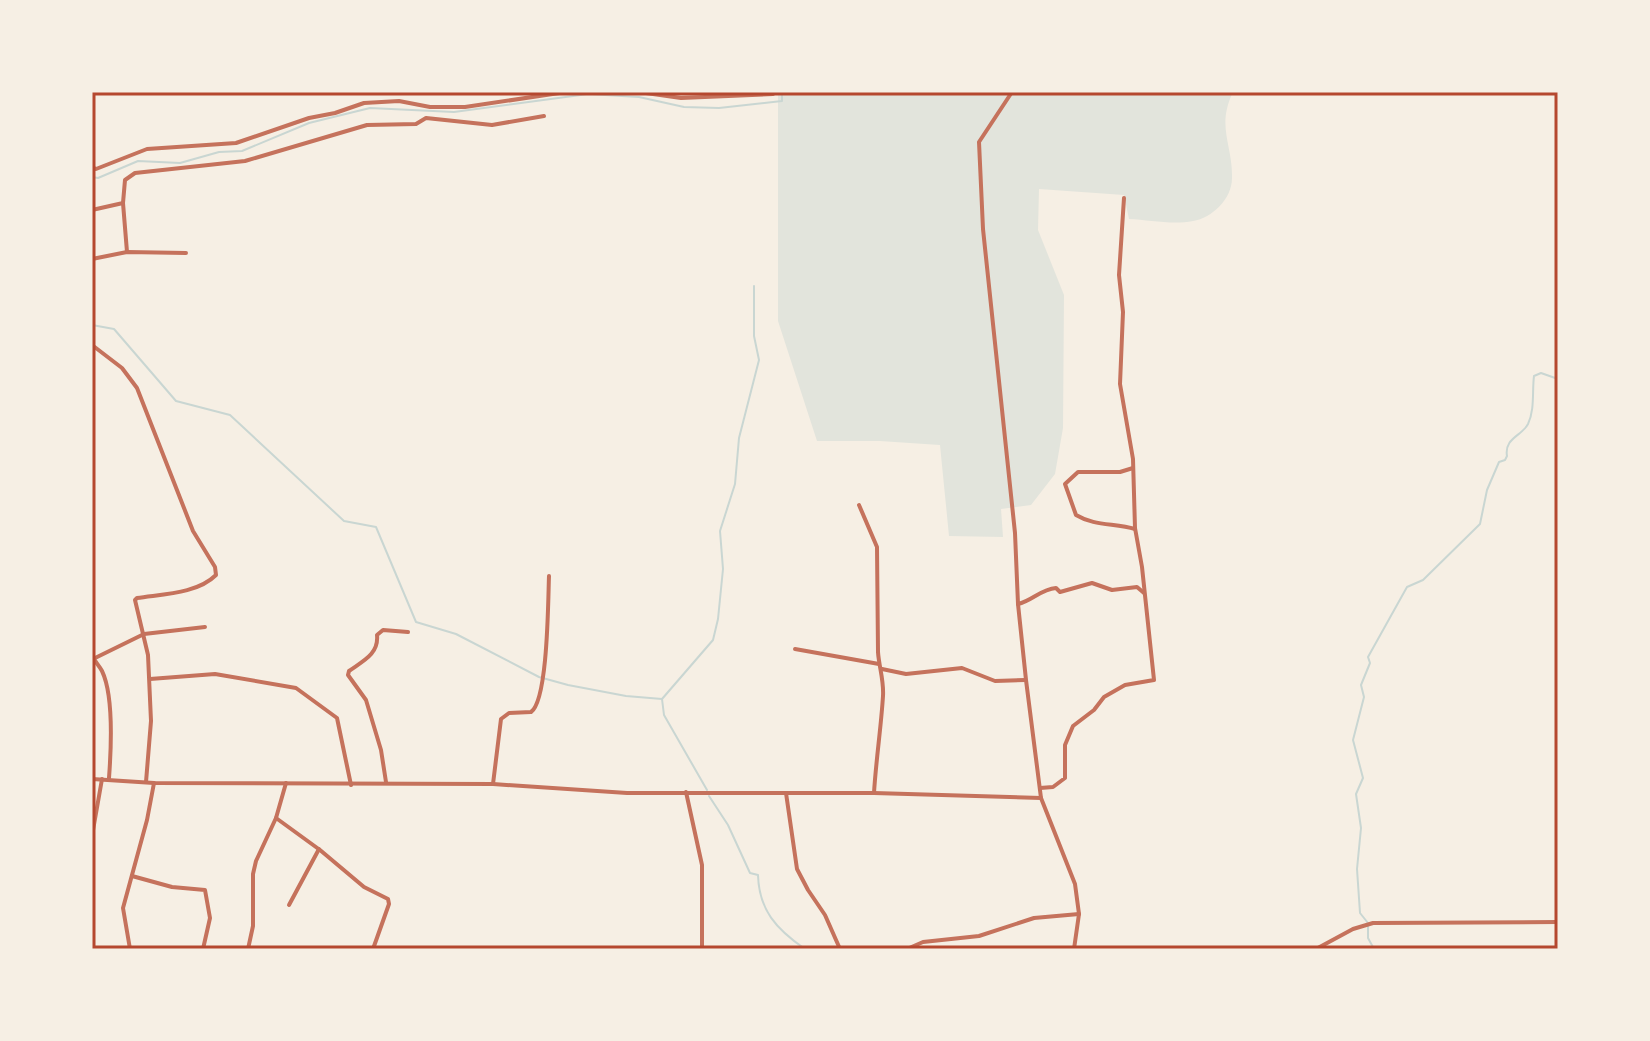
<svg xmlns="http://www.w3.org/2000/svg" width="1650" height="1041" font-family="'Source Sans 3',sans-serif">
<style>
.green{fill:#e2e4dc}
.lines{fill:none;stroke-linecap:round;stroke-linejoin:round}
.stream{stroke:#c9d6d2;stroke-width:2}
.minor{stroke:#c5725c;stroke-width:4}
.neatline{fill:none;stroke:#b5482f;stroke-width:3}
</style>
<rect width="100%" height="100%" fill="#f6efe4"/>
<!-- green -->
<path class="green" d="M778 92H1233C1216 127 1233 145 1232 178 1232 199 1212 218 1193 221 1173 225 1149 220 1129 219L1124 195 1039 189 1038 230 1064 295 1063 428 1055 474 1031 505 1001 509 1003 537 949 536 940 445 880 441H817L778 321Z"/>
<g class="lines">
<!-- stream -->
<g class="stream">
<path d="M92 177 98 178 138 161 180 163 219 152 242 151 309 123 370 108 454 112 588 94 639 97 684 107 719 108 782 101V92"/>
<path d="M92 325 114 329 176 401 230 415 344 521 376 527 416 622 456 634 539 677 568 685 626 696 662 699 664 715 707 790"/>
<path d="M662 699 713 640 718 619 723 569 720 531 735 484 739 438 759 360 754 336V286"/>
<path d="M709 796 728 825 750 873 758 875C759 910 776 929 805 949"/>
<path d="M1374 949 1368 938V923L1360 913 1357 869 1361 828 1356 794 1363 778 1353 740 1364 697 1361 685 1370 663 1368 657 1407 587 1423 580 1480 524 1487 490 1499 462 1505 460 1507 456C1504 438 1522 436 1528 424 1535 409 1532 391 1534 376L1541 373 1558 379"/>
</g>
<!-- minor -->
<g class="minor">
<path d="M639 92 681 98 773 94"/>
<path d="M1012 92 979 142 983 229 1015 533 1018 604 1026 680 1041 798 1075 884 1079 914 1074 949"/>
<path d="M92 167 96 169 147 149 236 143 309 118 335 113 364 103 399 101 430 107H465L566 92"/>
<path d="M123 203 127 252"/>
<path d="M92 210 123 203 125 180 135 173 245 161 367 125 416 124 426 118 492 125 544 116"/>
<path d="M92 259 127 252 186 253"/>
<path d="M92 345 122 368 137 388 193 531 215 567 216 575C197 594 162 594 137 598L135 600 148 655 151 721 146 782"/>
<path d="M1133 468 1120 472H1078L1065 484 1076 515C1094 526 1115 523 1135 529"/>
<path d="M859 505 877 547 878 652C879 667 884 680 883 696 881 728 876 760 874 793"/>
<path d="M1018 604C1032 601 1041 589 1056 588L1060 592 1092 583 1112 590 1137 587 1144 593"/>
<path d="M795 649 879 664"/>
<path d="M92 655C94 661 99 665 102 671 114 696 111 751 109 778"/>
<path d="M93 659 144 634 205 627"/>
<path d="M882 669 906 674 962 668 995 681 1025 680"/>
<path d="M150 679 215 674 296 688 337 718 351 785"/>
<path d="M92 779 154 783 493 784 627 793H874L1041 798"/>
<path d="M386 782 381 750 366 700 348 675 349 671C363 661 379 654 377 635L383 630 408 632"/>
<path d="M493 784 501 719 509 713 531 712C548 700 548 601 549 576"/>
<path d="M1040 788 1053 787 1065 778V745L1073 726 1094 710 1104 697 1125 685 1154 680 1142 567 1135 528 1133 459 1120 384 1123 312 1119 275 1124 198"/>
<path d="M686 792 702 865V949"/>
<path d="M786 793 797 869 808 890 825 915 840 949"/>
<path d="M276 818 320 850 364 887 388 899 389 904 373 949"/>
<path d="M92 836 102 779"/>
<path d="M132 876 172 887 205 890 210 918 203 949"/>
<path d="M289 905 319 849"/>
<path d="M130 949 123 908 147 820 154 783"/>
<path d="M248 949 253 926V874L256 861 276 818 286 783"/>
<path d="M907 949 923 942 979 936 1034 918 1079 914"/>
<path d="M1316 949 1353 929 1373 923 1558 922"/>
</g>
</g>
<!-- border -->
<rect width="1650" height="1041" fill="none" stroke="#f6efe4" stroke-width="188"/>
<rect x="94" y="94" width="1462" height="853" class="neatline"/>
</svg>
